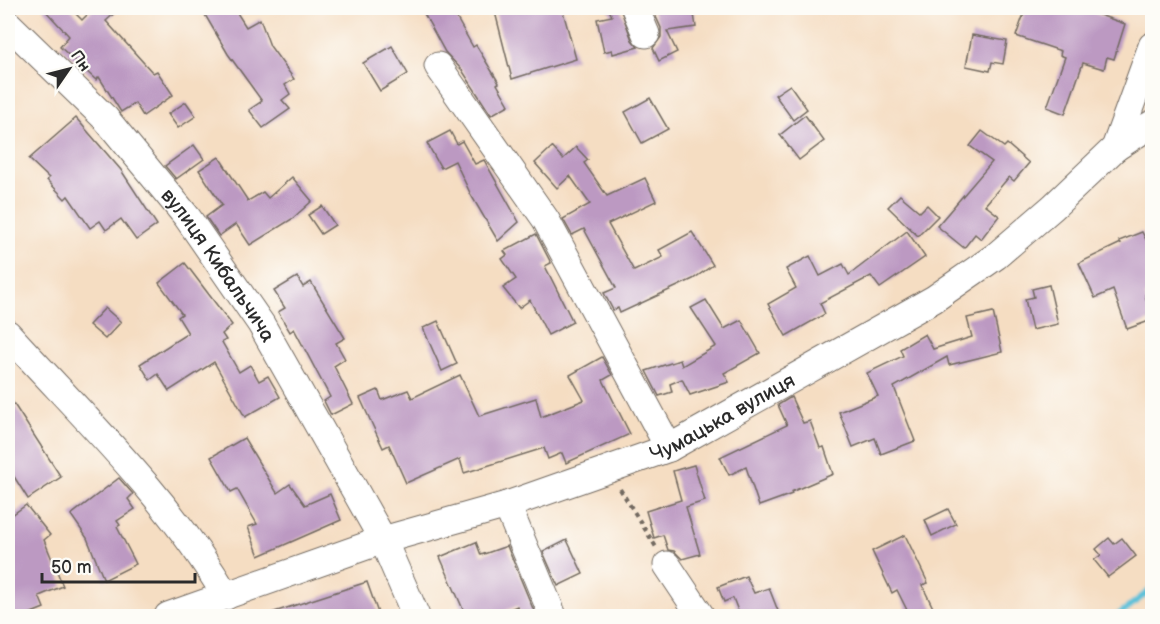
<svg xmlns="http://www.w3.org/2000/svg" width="1160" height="624" font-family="'Balsamiq Sans',sans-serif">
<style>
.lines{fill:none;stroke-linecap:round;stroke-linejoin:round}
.stream{stroke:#5bc1d9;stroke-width:6}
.building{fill:#bc99c2}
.minor-casing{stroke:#726960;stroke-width:29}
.path{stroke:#726960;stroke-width:4;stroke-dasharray:4.5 4.5;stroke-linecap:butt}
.minor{stroke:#fff;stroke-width:27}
.labels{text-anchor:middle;stroke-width:4.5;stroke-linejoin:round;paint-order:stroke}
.street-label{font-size:20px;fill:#2b2b2b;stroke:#fdfcf7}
</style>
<rect width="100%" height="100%" fill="#fdfcf7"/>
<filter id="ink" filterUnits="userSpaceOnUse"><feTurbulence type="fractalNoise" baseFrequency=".0167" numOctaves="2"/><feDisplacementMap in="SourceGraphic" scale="12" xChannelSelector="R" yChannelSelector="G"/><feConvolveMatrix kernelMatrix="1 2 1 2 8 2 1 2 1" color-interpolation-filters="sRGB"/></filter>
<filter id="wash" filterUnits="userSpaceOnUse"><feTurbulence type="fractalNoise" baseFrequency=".008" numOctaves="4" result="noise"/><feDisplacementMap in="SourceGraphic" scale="24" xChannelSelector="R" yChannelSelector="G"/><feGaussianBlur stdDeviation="1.35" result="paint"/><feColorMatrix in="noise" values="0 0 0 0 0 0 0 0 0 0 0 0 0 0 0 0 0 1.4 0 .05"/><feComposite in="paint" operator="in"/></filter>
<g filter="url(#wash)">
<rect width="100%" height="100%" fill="#f5ddc2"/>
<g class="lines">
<!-- stream -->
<path class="stream" d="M1117 616 1152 589"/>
</g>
<g id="blocks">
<!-- building -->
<g class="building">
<path d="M43 8H70L82 20 94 8H120L106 21 153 73 157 71 173 95 143 116 135 103 121 112 99 77 96 80 60 47 69 36Z"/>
<path d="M201 8H234L246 27 260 19 270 46 294 79 285 85 290 94 282 100 290 109 263 128 249 110 262 101 228 54Z"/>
<path d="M421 8H451L473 47 476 45 499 83 497 84 509 105 491 115 462 70 445 52Z"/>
<path d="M494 8H562L576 59 512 79Z"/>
<path d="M608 8H620L632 40 638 47 613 54 612 50 604 52 597 19 612 16Z"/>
<path d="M652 8H693L696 27 667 31 677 52 659 61 653 48 661 37V28Z"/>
<path d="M1026 8H1096L1094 13 1125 24 1114 59 1107 57 1104 69 1083 63 1065 114 1047 107 1065 57 1060 55 1061 51 1016 36Z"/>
<path d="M972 35 1007 41 1003 64 992 62 990 71 966 66Z"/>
<path d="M392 46 408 74 380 91 363 63Z"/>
<path d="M790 85 807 109 793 120 775 95Z"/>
<path d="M650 98 668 129 642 143 625 112Z"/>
<path d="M186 102 196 116 178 128 168 114Z"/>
<path d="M805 115 824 141 799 160 780 135Z"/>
<path d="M76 118 121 170 157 225 136 240 121 219 106 230 100 221 90 228 68 196 65 199 47 180 49 178 29 159Z"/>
<path d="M450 131 457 144 462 141 475 164 484 160 519 222 498 241 471 195 455 161 441 168 427 143Z"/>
<path d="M982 131 1004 147 1007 144 1029 163 1014 181 1009 177 985 205 999 216 981 239 975 234 964 248 937 226 992 162 970 146Z"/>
<path d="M194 145 204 159 176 179 165 166Z"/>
<path d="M552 147 563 159 576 147 588 160 584 163 607 196 645 178 656 201 608 224 634 271 663 257 659 250 692 232 713 265 693 279 620 313 618 308 613 310 604 293 616 288 584 229 572 235 563 219 590 204 570 176 557 188 535 163Z"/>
<path d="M219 157 248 201 263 192 268 198 292 177 312 201 292 219 250 245 236 224 219 236 206 217 222 205 199 170Z"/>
<path d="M900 195 920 212 927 205 938 216 918 236 888 207Z"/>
<path d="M322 206 335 225 321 234 308 215Z"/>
<path d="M907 231 925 257 880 288 871 276 820 303 825 314 786 336 768 304 796 288 786 269 810 256 820 276 843 264 849 275Z"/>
<path d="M1142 232 1152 251V292L1145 295 1152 320 1127 329 1113 290 1095 298 1079 263 1121 243 1119 241Z"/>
<path d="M536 234 551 263 545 266 573 322 548 335 530 300 519 308 503 288 516 279 502 259 507 255 504 251Z"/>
<path d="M185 263 232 325 222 334 226 340 222 342 239 372 250 365 259 381 268 376 280 397 245 417 214 362 169 391 158 374 150 380 140 364 188 333 178 317 182 314 159 283Z"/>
<path d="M297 277 303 287 311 282 345 338 336 343 345 359 334 366 353 404 331 415 324 401 330 397 294 329 290 332 278 312 285 308 274 291Z"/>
<path d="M1049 285 1058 324 1032 330 1025 299 1034 297 1032 289Z"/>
<path d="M706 300 724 329 741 320 760 353 724 373 729 382 690 395 682 379 670 384 672 392 659 396 646 371 680 360 682 366 716 346 691 308Z"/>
<path d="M105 308 121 322 105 339 89 325Z"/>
<path d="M993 312 1002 352 949 365 947 357 894 387 915 441 881 454 875 438 853 447 839 412 878 396 867 373 903 356 900 349 925 334 933 349 972 337 967 318Z"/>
<path d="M438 321 457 364 442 371 423 328Z"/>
<path d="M602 357 612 375 603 380 630 434 566 463 562 453 548 459 544 448 464 473 460 459 406 483 389 445 383 448 360 398 378 390 382 400 408 390 412 398 460 375 479 416 536 398 541 417 584 400 570 375Z"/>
<path d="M8 395 61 477 28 499 8 467Z"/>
<path d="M791 397 803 423 810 421 820 448 824 447 833 474 791 492 792 494 759 506 746 467 729 475 720 457 787 425 778 405Z"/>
<path d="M244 438 277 493 290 484 305 505 330 494 341 520 259 556 248 527 257 524 237 489 231 492 211 457Z"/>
<path d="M694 465 705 501 686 507 700 554 682 559 674 551 668 550 663 535 654 538 646 511 681 500 673 471Z"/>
<path d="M119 478 133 494 128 499 135 509 117 521 120 525 117 527 136 564 104 580 87 538 71 515Z"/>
<path d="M26 505 50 535 44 540 63 586 39 596 44 608 24 616H8V518Z"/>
<path d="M948 509 956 524 932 536 925 520Z"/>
<path d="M905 535 928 583 922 585 937 616H910L897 590 892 593 872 551Z"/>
<path d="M1109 538 1114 544 1122 538 1136 556 1108 577 1094 560 1101 555 1096 549Z"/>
<path d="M567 540 583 574 558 586 543 552Z"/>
<path d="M476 542 481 555 507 546 536 616H521L517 606 494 616H466L440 557Z"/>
<path d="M746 576 754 593 769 588 780 616H740L733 598 724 602 718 587Z"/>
<path d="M367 582 379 616H271V613Z"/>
</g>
</g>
</g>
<g filter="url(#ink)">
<use href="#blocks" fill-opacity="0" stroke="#726960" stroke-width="1.5"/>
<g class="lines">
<!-- minor casing -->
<g class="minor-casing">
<g id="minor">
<path d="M635 8 646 34"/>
<path id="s1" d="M8 24 106 119 187 217 261 324 383 540 416 616"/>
<path d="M438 66 546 220 669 448"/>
<path d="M1115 148 1152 124"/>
<path d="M8 334C84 418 168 497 226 596"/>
<path d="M507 505 553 616"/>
<path d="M667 565 701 616"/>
<path id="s2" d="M168 616 383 540 507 505 669 448 934 299 996 256 1053 207 1115 148 1152 46"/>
</g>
</g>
<!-- path -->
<path class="path" d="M620 489 656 547"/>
<!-- minor -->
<use href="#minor" class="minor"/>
</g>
</g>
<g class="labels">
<!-- street labels -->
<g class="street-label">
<text dy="7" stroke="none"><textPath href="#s1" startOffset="321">вулиця Кибальчича</textPath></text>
<text dy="7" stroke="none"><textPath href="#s2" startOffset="590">Чумацька вулиця</textPath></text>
</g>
</g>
<!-- margin -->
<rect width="1160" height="624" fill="none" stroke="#fdfcf7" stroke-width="30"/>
<!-- north arrow -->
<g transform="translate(69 69) rotate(55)" stroke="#fdfcf7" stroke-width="4.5" paint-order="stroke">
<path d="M0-4.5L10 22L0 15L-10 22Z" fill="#2b2b2b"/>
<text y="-9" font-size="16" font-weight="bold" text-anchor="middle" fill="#2b2b2b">Пн</text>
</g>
<!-- scale -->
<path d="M42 573v9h153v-9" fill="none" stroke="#2b2b2b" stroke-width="3"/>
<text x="51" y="573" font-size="18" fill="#2b2b2b" stroke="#fdfcf7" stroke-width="4.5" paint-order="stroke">50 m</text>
</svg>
